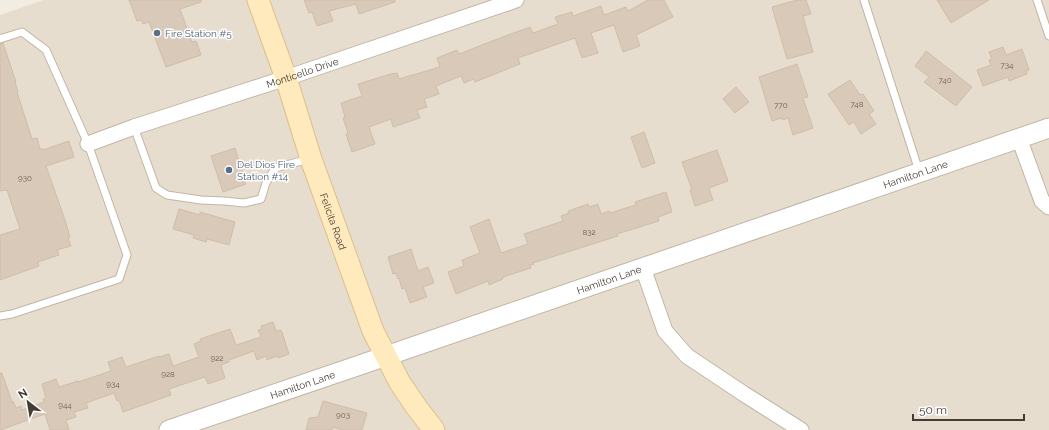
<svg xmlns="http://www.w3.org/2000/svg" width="1049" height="430" font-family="Raleway,sans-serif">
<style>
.residential{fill:#e7ddce}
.building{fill:#d8c9b8;stroke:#d1bda7}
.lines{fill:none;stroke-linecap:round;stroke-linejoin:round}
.service-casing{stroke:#c1b6a5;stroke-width:9}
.minor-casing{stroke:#c1b6a5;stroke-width:17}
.tertiary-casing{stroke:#c1b6a5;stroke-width:21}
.secondary-casing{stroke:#dbc08c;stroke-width:23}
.service{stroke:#fff;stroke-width:7}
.minor{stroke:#fff;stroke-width:15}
.tertiary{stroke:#fff;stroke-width:19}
.secondary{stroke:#ffeabe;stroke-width:21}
.service-dot{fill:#5c6f8a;stroke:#fff;stroke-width:1.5}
.labels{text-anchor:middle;stroke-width:3;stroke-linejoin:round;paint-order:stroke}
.number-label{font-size:8px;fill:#695e53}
.service-label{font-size:10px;fill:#4e5e75;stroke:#fff;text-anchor:start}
.street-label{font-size:10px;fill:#443b31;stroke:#fff}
</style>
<rect width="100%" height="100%" fill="#f3ece0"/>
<!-- residential -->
<path class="residential" d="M44 0H1049V430H0V15Z"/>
<!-- building -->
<g class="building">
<path d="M129 0H201V2L180 9 192 42 196 41 201 55 166 67 149 22 143 24 141 20 137 21Z"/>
<path d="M304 0H395V2L359 14 356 4 329 11 333 21 317 26 312 12 309 13Z"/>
<path d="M648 0H664L673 17 636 35 640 46 623 52 614 25 591 33 598 53 582 58 575 38 518 58 520 64 475 82 474 79 464 83 461 76 436 86 439 94 424 99 427 107 417 110 420 118 393 127 391 119 369 127 375 144 352 152 346 134 348 133 343 118 345 117 341 103 362 96 358 84 394 73V74L397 73 399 79 440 67 437 58 457 50 459 54 500 38 530 27 533 33 558 24 555 17 572 12 573 16 601 6 604 15 626 7 628 11Z"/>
<path d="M797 0H806L811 14 803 16 813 52 787 59 772 7Z"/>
<path d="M937 0H989L951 23Z"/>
<path d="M3 43 16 82H15L18 92H17L32 139 37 138 40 149H43V150L69 141 74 157 46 166 66 223 70 237 68 238 71 246 57 250 59 255 38 262 39 266 0 280V235L20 229 7 190 0 191V44Z"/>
<path d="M1003 47 1006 55 1022 49 1029 70 1026 71 1027 74 1009 81 1008 77 983 86 977 70 991 65 989 60 992 59 989 52Z"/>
<path d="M926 51 972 87 956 106 924 82 929 77 915 66Z"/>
<path d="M797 64 808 97 803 98 813 128 793 135 788 118 783 120 782 118 772 121 759 77Z"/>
<path d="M850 80 860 95 863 94 874 111 869 114 876 124 861 134 854 122 849 125 828 94Z"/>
<path d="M736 87 749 102 735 113 723 99Z"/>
<path d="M644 132 655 163 642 168 631 137Z"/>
<path d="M235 148 246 184 223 192 211 156Z"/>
<path d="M717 150 728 181 709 188 713 200 695 206 690 190H692L682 162Z"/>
<path d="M666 192 672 212 658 217 659 221 617 234 618 236 533 263 534 264 530 265 531 268 503 277V279L489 285 488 281 456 294 448 272 464 266 462 260 480 253 470 227 489 219 501 253 528 244 524 234 563 221 561 216 569 213 568 211 588 204 589 207 598 204 601 214 609 211 610 213 636 205 635 202Z"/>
<path d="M179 209 200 215V212L235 222 229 245 207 239 206 242 193 238 194 235 173 229Z"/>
<path d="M411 249 418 271 428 267 434 283 423 287 427 297 410 303 405 288 402 289 399 278 398 279 396 273 393 274 388 257Z"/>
<path d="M273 322 276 331 281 330V332H282L289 354 278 358 277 356 267 360 266 356 257 360 254 351 229 360V362L221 365 225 378 208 384 205 377 169 389 171 395 123 412 119 400 117 401 114 393 86 403 88 408 74 412 76 417 66 420 69 430H50L45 414 0 430V373H2L12 402 13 401 16 408 21 406 22 410 44 402 43 399 46 398 42 384 56 379 59 387 78 381V382L111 371 108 362 122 357 126 367 159 356V357L169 354 173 366 199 357 194 344 201 341 200 339 230 329 236 345 261 337 258 330 262 329 261 326Z"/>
<path d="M323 401 367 413 362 430H342L333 427 332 430H306L309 418 318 417Z"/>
</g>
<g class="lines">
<!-- service casing -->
<g class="service-casing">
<g id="service">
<path d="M864 0 919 171"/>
<path d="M1037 0 1049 36"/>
<path d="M0 39 22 32 46 50 88 144 127 255 119 279 12 314 0 316"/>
<path d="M134 127 156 188 167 195 201 200 224 201 244 203 261 199 266 183 275 168 309 159"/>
</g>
</g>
<!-- minor casing -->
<g class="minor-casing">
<g id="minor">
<path d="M1019 138 1042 201 1049 207"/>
<path id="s1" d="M88 144 134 127 286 78 516 0"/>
<path d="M643 268 665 331 687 356 744 394 801 430"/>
</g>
</g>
<!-- tertiary casing -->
<g class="tertiary-casing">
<g id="tertiary">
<path id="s2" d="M169 430 360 365 1049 128"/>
</g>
</g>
<!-- secondary casing -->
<g class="secondary-casing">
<g id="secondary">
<path id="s3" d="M258 0 286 78 311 159 373 331 400 383 417 408 434 430"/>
</g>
</g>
<!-- service -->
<use href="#service" class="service"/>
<!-- minor -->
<use href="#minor" class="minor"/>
<!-- tertiary -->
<use href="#tertiary" class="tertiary"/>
<!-- secondary -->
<use href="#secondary" class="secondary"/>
</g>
<!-- markers -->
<g class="service-dot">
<circle cx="157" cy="33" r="4"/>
<circle cx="229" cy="170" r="4"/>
</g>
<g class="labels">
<!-- number labels -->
<g class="number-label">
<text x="1007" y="68">734</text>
<text x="945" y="83">740</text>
<text x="857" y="107">748</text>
<text x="781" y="108">770</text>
<text x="25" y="181">930</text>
<text x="589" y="235">832</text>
<text x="217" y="361">922</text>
<text x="168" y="377">928</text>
<text x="113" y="387">934</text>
<text x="65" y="408">944</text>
<text x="343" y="418">903</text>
</g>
<!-- service labels -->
<g class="service-label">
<text x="165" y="37">Fire Station #5</text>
<text x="237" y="168">Del Dios Fire<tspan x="237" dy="12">Station #14</tspan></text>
</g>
<!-- street labels -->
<g class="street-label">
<text dy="4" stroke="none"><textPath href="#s1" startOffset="226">Monticello Drive</textPath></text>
<text dy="4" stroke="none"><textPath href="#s2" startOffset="789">Hamilton Lane</textPath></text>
<text dy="4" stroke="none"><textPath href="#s3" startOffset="234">Felicita Road</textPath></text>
<text dy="4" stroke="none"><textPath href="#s2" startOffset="465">Hamilton Lane</textPath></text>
<text dy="4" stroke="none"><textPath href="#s2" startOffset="141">Hamilton Lane</textPath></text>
</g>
</g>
<!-- north arrow -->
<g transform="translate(28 402) rotate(329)" stroke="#ffffff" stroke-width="3" paint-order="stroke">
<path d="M0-3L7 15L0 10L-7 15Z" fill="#443b31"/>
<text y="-6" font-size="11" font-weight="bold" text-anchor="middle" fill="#443b31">N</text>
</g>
<!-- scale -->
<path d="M913 414v6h111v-6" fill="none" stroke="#443b31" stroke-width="2"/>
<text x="919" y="414" font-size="12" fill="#443b31" stroke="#ffffff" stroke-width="3" paint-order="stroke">50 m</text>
</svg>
